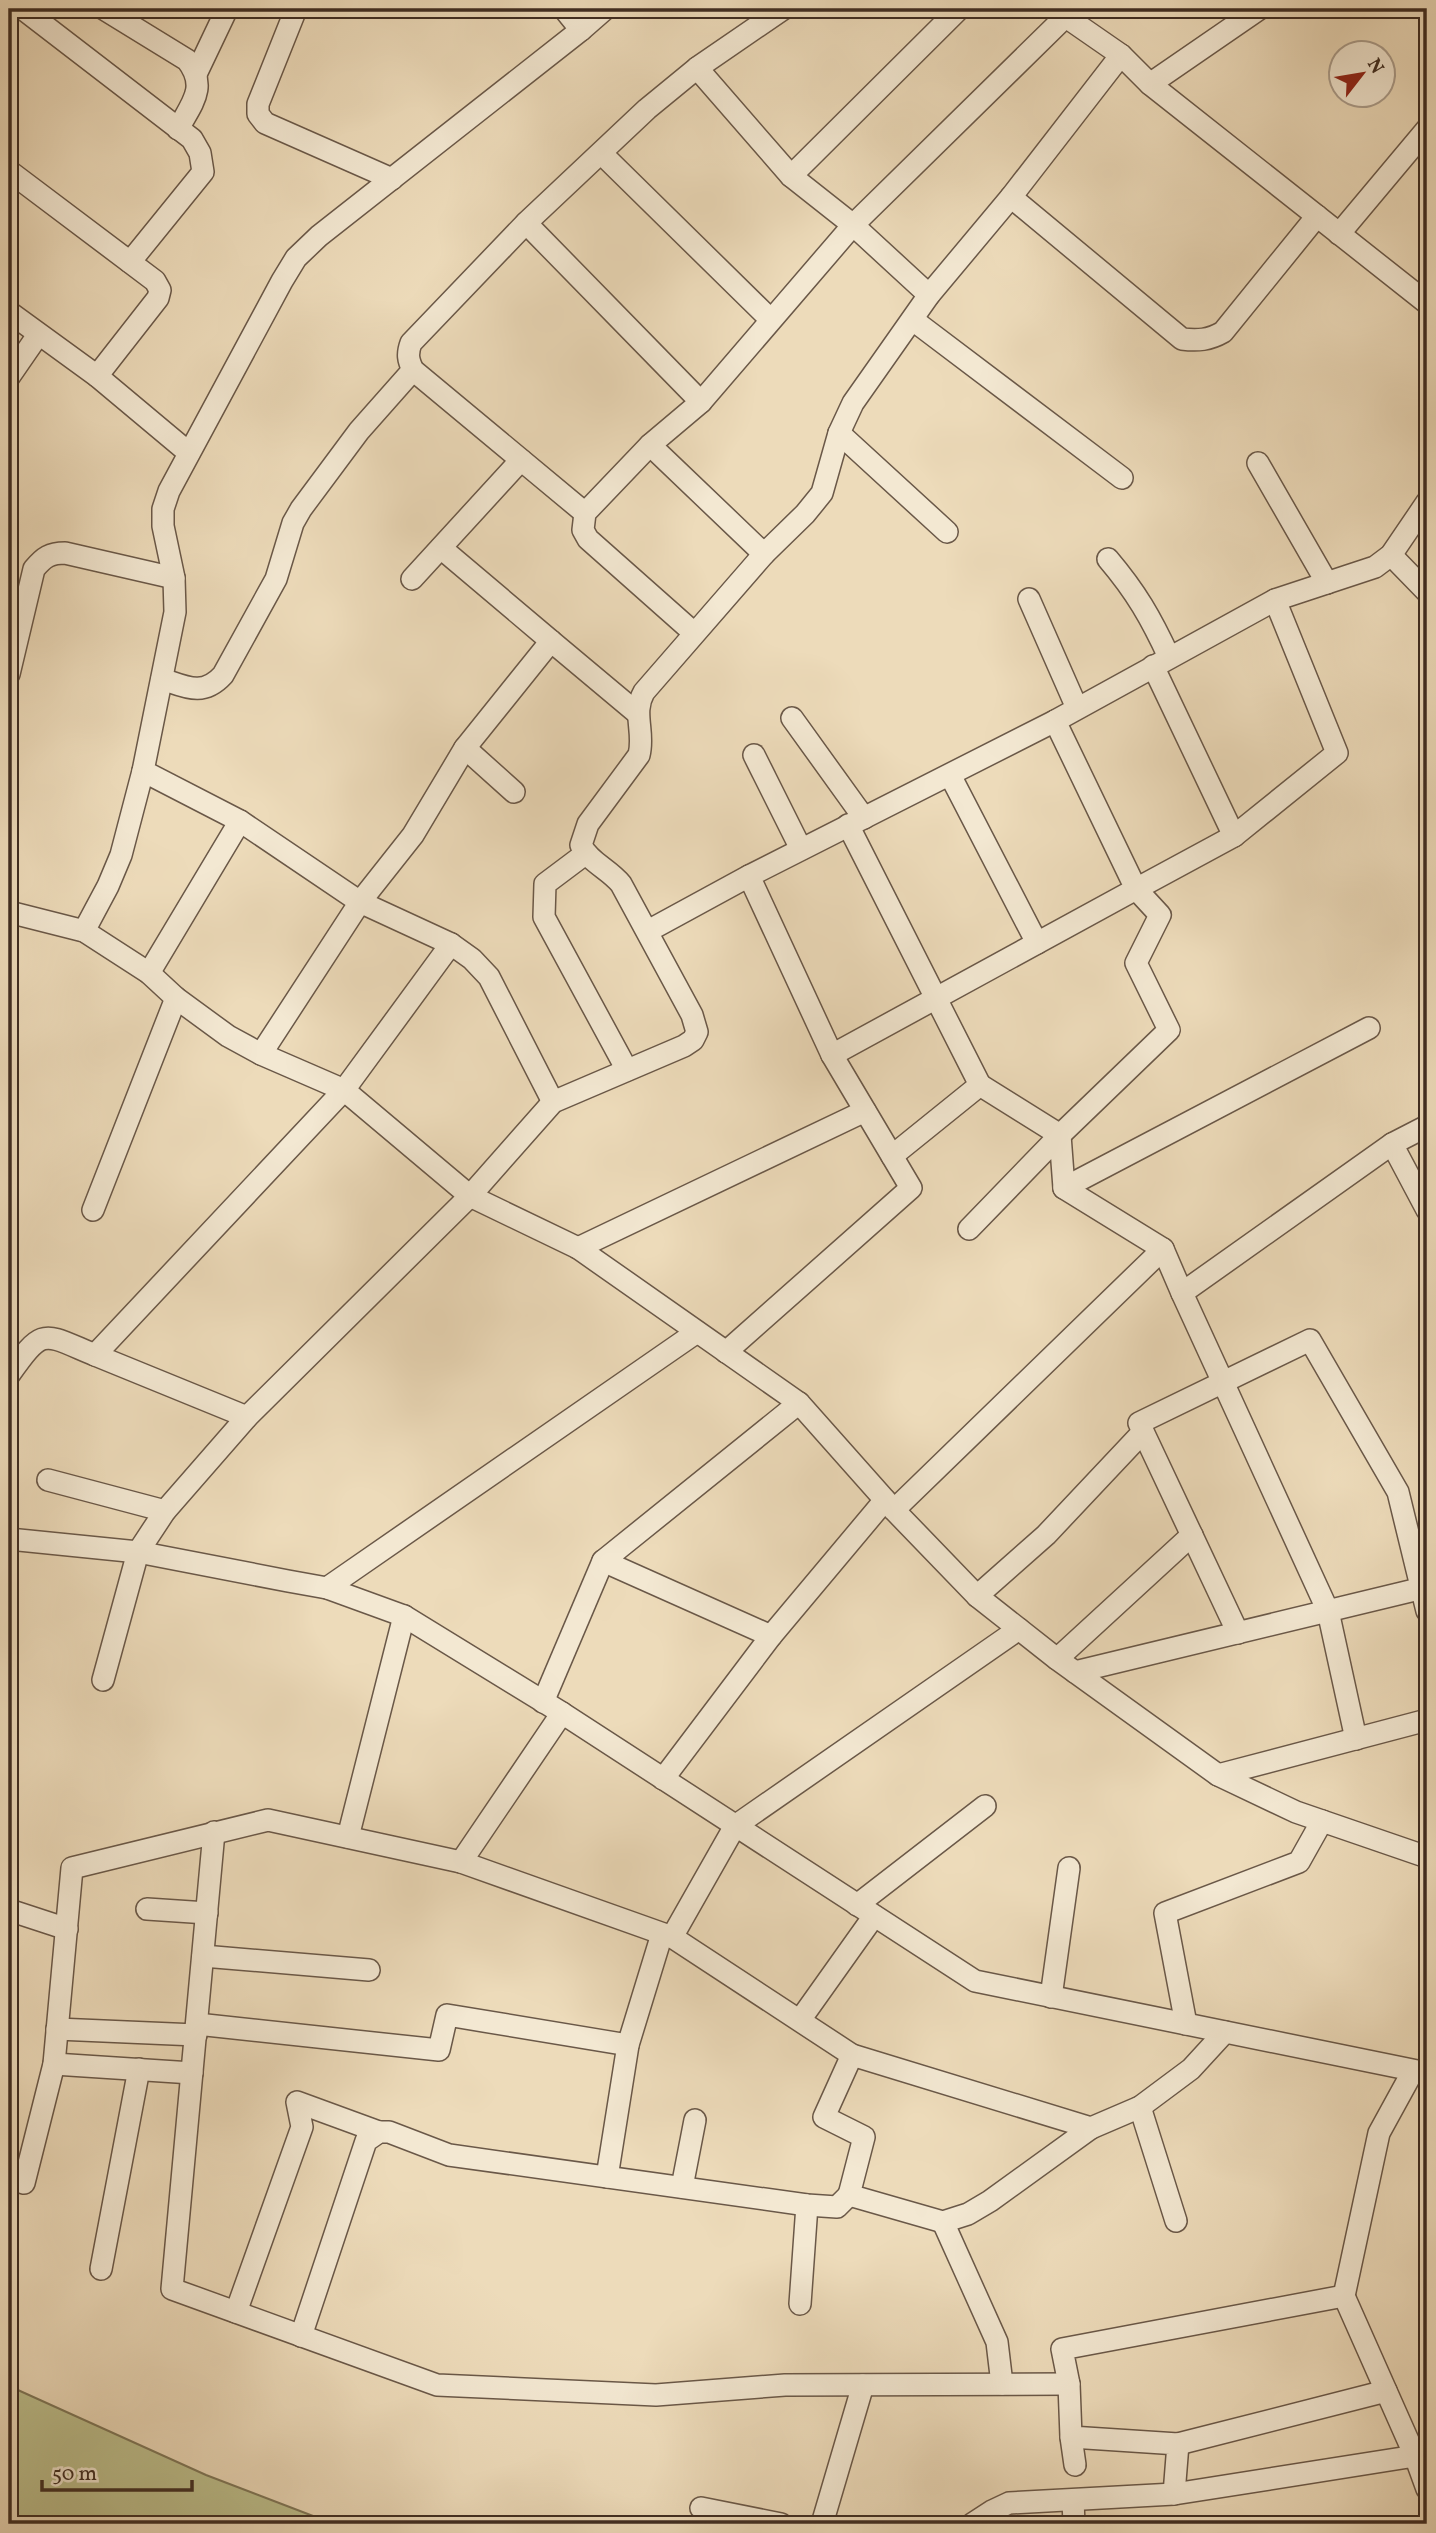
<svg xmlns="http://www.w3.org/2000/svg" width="1436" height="2533" font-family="Vollkorn,serif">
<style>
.green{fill:#bcbf8d;stroke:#7e7658;stroke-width:2}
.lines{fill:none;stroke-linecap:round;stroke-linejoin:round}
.minor-casing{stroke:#6a5848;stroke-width:24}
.minor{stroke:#f3e8d2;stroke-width:21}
</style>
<rect width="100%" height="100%" fill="#eddbba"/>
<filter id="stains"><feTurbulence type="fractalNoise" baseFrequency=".00286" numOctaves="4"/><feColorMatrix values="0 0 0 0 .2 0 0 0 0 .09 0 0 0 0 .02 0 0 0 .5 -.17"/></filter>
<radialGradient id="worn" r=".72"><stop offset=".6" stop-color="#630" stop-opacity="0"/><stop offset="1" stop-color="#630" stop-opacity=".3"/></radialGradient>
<!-- green -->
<path class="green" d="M9 2386 206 2475 334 2524H9Z"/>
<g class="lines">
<!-- minor casing -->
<g class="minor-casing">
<g id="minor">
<path d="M23 9 192 139 200 153 203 172 130 262"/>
<path d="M104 9 187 60C208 87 192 103 178 129"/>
<path d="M296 9 258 104V114L265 123 392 179"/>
<path d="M564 9 581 30"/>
<path d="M1056 10 1121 55 1150 84 1427 303"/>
<path d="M697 68 791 176 853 225 929 295"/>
<path d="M197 72 227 9"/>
<path d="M1150 84 1259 9"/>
<path d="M602 154 770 319"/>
<path d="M9 171 155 281 160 290 158 298 97 376"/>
<path d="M791 176 959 9"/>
<path d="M1011 197 1182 339C1198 341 1209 340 1223 332L1317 216"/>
<path d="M526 223 411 343C407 354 408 360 413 370L585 513"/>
<path d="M1339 234 1427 129"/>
<path d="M9 312 97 376 189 453"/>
<path d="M913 320 1122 478"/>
<path d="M9 377 38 335"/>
<path d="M701 402 526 223 647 109 697 68 783 9"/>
<path d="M839 433 947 532"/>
<path d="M650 445 764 554"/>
<path d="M1258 463 1327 583"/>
<path d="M441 548 551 641"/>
<path d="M1391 555 1427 592"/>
<path d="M1108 559C1136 592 1151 618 1169 657"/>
<path d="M412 579 521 460"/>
<path d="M1029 599 1077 708"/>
<path d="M694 633 588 539 583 530 585 513 650 445 701 402 853 225 1065 17"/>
<path d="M9 674 34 569C44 557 50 553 65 553L174 578"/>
<path d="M162 679C186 687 203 697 223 675L276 579 293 523 301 509 359 431 413 370"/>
<path d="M792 718 864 818"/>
<path d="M465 748 514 792"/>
<path d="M754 755 801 849"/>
<path d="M950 775 1037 943"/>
<path d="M848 825 980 1085 892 1156"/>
<path d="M1234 836 1337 753 1275 600"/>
<path d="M585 854 545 884 544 917 627 1070"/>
<path d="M9 912 84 931 149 973 176 998 228 1036 261 1054 344 1090 470 1196 578 1248 799 1403 894 1510 977 1596 1057 1659 1218 1775 1296 1812 1427 1857"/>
<path d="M84 931 108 886 121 855 143 771"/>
<path d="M648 931 749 876"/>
<path d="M149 973 240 821"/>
<path d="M261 1054 360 902 413 835 465 748 551 641 637 713"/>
<path d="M832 1055 1136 889 1055 721"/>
<path d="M980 1085 1060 1135 1169 1030 1136 963 1160 915 1136 889 1234 836 1153 666"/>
<path d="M553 1102 489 977 472 959 451 944 360 902 240 821 143 771 175 612 174 578 163 526V509L169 491 282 281 296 258 319 236 581 30 605 9"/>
<path d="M1392 1144 1427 1210"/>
<path d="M1064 1188 1369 1028"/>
<path d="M93 1210 176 998"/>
<path d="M969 1229 1060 1135 1064 1188 1163 1249"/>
<path d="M578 1248 865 1111"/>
<path d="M1182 1293 1328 1611 1356 1739"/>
<path d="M726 1352 911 1188 832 1055 749 876 1055 721 1275 600 1375 567 1391 555 1427 502"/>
<path d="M9 1375C44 1326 42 1333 95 1355"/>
<path d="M247 1417 95 1355 344 1090 451 944"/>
<path d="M48 1480 165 1511"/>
<path d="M894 1510 1163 1249 1182 1293 1392 1144 1427 1126"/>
<path d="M9 1539 138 1552 288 1581 327 1588 404 1616 562 1713 975 1981 1427 2073"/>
<path d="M327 1588 697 1332"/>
<path d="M977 1596 1046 1535 1143 1432"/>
<path d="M1019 1629 735 1826 672 1937 852 2055 1091 2128 1140 2107 1191 2069 1225 2032"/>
<path d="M1238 1633 1139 1423 1310 1340 1398 1492 1427 1611"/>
<path d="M771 1636 885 1500"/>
<path d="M1057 1659 1192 1535"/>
<path d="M1075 1672 1427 1587"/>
<path d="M103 1680 138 1552 165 1511 247 1417 470 1196 553 1102 684 1046 693 1040 697 1032 692 1015 621 884C609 869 589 862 581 845L588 824 639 755C645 732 632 713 644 692L764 554 805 514 822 493 839 433 853 403 929 295 1011 197 1121 55"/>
<path d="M543 1702 603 1561"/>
<path d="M562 1713 461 1862 672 1937"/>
<path d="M1218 1775 1427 1720"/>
<path d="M663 1779 771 1636 603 1561 799 1403"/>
<path d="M214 1832 172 2289 437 2385 656 2395 785 2385 1069 2384"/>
<path d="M348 1837 404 1616"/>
<path d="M857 1905 985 1806"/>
<path d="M147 1909 207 1913"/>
<path d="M9 1910 67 1929"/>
<path d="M203 1956 369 1970"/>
<path d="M1051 1997 1069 1868"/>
<path d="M800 2020 874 1916"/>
<path d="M197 2024 439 2050 447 2015 628 2045 662 1934"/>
<path d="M1186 2024 1165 1913 1299 1862 1322 1821"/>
<path d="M57 2029 196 2035"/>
<path d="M852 2055 824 2117 864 2137 849 2195 943 2222 968 2214 990 2201 1091 2128"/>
<path d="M54 2064 192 2073"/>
<path d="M1140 2107 1176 2221"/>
<path d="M607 2177 628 2045"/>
<path d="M9 2178 24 2183 54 2064 72 1868 268 1820 461 1862"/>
<path d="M682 2187 695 2120"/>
<path d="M943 2222 997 2342 1002 2384"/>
<path d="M101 2269 139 2069"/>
<path d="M1344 2296 1415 2456"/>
<path d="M800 2304 807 2205"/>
<path d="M236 2312 302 2127 297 2102 379 2132"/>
<path d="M301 2336 366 2141 379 2132H389L449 2155 807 2205 837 2207 849 2195"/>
<path d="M1071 2437 1075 2465"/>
<path d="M1178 2444 1386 2391"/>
<path d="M1174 2494 1178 2444 1071 2437 1069 2384 1062 2349 1344 2296 1379 2133 1413 2071"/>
<path d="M1073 2501 1074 2524"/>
<path d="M701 2508 781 2524"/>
<path d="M822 2524 863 2385"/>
<path d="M972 2524 992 2511 1009 2503 1174 2494 1415 2456 1427 2489"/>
</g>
</g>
<!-- minor -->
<use href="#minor" class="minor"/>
</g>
<!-- margin -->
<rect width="1436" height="2533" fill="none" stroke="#eddbba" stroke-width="35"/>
<rect x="10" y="10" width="1415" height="2512" fill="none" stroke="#3f2d22" stroke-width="3.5"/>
<rect x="18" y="18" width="1401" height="2498" fill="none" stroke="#3f2d22" stroke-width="2"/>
<!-- north arrow -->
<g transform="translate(1362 74) rotate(59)"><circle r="33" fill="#f3e8d2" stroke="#ab9d8c" stroke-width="2"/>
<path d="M0-5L12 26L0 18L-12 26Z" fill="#8f2418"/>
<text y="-10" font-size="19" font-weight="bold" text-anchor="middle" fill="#3f2d22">N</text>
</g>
<!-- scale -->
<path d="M42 2480v10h150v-10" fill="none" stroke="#3f2d22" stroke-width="3.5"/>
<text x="52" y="2480" font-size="21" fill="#3f2d22" stroke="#f3e8d2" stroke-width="5" paint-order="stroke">50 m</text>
<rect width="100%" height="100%" filter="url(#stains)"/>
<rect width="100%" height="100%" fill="url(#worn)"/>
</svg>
